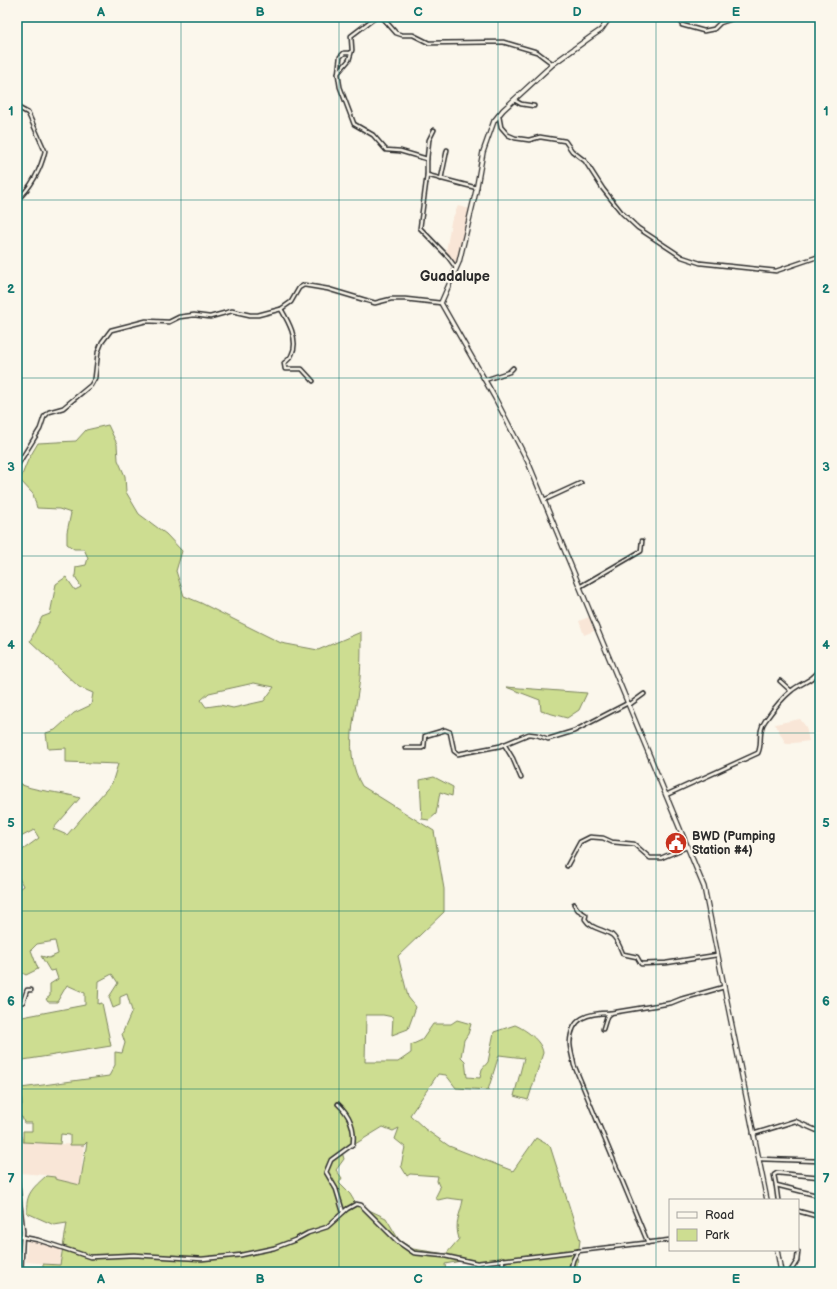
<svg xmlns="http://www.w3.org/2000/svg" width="837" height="1289" font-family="'Balsamiq Sans',sans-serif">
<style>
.built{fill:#f9e6d7}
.green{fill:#cddd91;stroke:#7c845e;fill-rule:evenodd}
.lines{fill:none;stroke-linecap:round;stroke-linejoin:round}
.minor-casing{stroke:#2b2b2b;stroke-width:5.5}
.major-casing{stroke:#2b2b2b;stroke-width:6}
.minor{stroke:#fbf7ec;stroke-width:2.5}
.major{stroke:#fbf7ec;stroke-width:3.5}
.grid{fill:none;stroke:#0f766e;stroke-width:1;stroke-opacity:0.55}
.labels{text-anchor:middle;stroke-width:4;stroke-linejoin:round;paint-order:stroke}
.poi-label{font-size:12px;font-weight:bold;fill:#2b2b2b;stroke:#fbf7ec;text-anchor:start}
.quarter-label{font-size:14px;font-weight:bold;fill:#2b2b2b;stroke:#fbf7ec}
.neatline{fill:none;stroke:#0f766e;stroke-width:1.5}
.grid-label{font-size:13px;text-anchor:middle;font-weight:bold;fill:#0f766e}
</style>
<rect width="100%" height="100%" fill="#fbf7ec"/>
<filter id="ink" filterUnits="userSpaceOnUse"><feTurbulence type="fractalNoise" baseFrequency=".025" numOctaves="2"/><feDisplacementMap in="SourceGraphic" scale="8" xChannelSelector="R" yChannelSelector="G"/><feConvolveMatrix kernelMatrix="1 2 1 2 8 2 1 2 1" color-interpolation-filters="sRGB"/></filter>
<g filter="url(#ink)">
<!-- built -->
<g class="built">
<path d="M458 206 470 209 456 264 446 252 451 222Z"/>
<path d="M589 617 594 631 584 635 579 621Z"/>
<path d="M800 719 806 727 809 741 786 744 775 724Z"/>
<path d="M17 1142 84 1145 80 1185 55 1179V1176L20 1173Z"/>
<path d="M27 1241 44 1243 61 1249 60 1265 26 1262Z"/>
</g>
<!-- green -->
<g class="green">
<path d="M108 425 117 444 118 460 125 476 126 492 139 514 166 534 182 551 176 571 184 596 201 603 281 643 318 650 361 632C361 647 361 663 360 678 356 714 342 752 362 786L434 831 444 889V912L398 956 408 997 416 1007 408 1029 392 1035 393 1017 383 1015H366L365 1062H398L411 1053V1045L422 1040 433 1024H451L457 1020 471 1024 468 1034 464 1040 461 1057 465 1061 467 1077 480 1078 482 1069 488 1062 494 1032 515 1025C525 1029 542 1041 543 1053L528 1100 514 1096 524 1058 499 1055 488 1090 456 1088 446 1075 438 1074 410 1115 425 1129 449 1146 513 1171 536 1138 550 1146 580 1240 576 1272H511V1268L506 1262 477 1264 461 1261 445 1264 446 1272H43V1264L60 1265 67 1223 54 1225 27 1213C25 1194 33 1188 46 1176L55 1177V1179L80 1185 87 1142 84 1145H70V1135L61 1134 60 1144 23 1142V1131H32V1123H24L22 1117H17V1107L22 1105 21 1088 109 1076 115 1065V1052L122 1053 125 1043 122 1034 132 1011 127 994 120 997V1005L113 1008 109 997 118 983 112 974 99 981 98 1004 102 1003 111 1046 17 1061V1018L85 1005V993L67 985 57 1002H48L46 999 50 996V984L58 979 55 970 50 971 41 956 49 958 58 954 55 941 37 944 31 950 38 969 26 975 17 970V890L23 886 17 874V854L39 838 34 830 17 839V782C31 792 61 791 80 798L53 829 67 835 112 783 118 764 66 762V748L48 749 46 733 55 730 74 713 91 705 93 693 79 687 30 641 42 617 50 614 56 584 66 577 75 590 81 587 75 576 76 567 86 565 88 558 84 549H74L67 544V532L71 513 59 509 37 508 33 494 20 480 28 460 38 443 76 441 86 430ZM254 683 274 687 264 701 233 708 220 705 206 707 201 700 209 693ZM383 1127 393 1131 399 1128 395 1139 405 1147 401 1166 407 1176 410 1174 438 1176 437 1181 440 1188 435 1198 438 1200 447 1198 463 1200C460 1216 454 1222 459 1239L446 1254 413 1249 399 1240 386 1218 356 1204 350 1194 339 1183 342 1178 336 1170 344 1159 342 1152Z"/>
<path d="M506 687 587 693 579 710 567 718 541 711 540 700Z"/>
<path d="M434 777 453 787 452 796 440 792 436 814 429 820 422 819 420 780Z"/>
</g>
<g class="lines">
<!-- minor casing -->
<g class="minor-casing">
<g id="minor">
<path d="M382 17 396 33 402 35H413L429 43 503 42 537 52 553 64"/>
<path d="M682 25 704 31 714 29 720 23 738 17"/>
<path d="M350 53H344L340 57 338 74 340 87 354 124 373 135 386 150 400 151 427 159V175L420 228 448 257 456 268"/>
<path d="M338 73 349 60 352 50 351 36 376 17"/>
<path d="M514 100 521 104 534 106"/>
<path d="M17 107 28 113 45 151C41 169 31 188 17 200"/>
<path d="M499 116 501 127 508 135 515 138 529 140 540 137 565 141 572 151 585 161 603 189 622 213 638 228 682 257 700 263 776 271 820 256"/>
<path d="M427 159 429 140 434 130"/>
<path d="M427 175 477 188"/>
<path d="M441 179 447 150"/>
<path d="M17 272V293"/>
<path d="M281 309C288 321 299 340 292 354 291 357 287 361 284 363L285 369H302L313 381"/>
<path d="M485 380 509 372 513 368"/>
<path d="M17 466 40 429 44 417 49 412 63 408 91 385 95 378 98 352 102 342 111 330 146 321 169 322 179 317 194 315 210 317 232 311 250 315H258L281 309 291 302 299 288 304 285 328 289 375 303 391 299H405L441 303"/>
<path d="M544 500 581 483"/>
<path d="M581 586 641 551 642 541"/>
<path d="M780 681 791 691"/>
<path d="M629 705 644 694"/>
<path d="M504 744 513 759 521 778"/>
<path d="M405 748H422L424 747 425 736 445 730 450 732 454 751 458 754 500 746 529 734 537 735 548 739 574 731 628 703"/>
<path d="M666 795 758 753C763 743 757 732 765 721 772 711 781 699 791 691 800 683 813 681 820 669"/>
<path d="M567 866 580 842 590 837 603 838 612 842 634 844 650 858H661L687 847"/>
<path d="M574 904 578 910 586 915 585 919C591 929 603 929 612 935 618 940 620 948 623 954L637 957 641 964 666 963 717 955"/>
<path d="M17 1003 23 1002 27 990H31"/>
<path d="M610 1013C588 1013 571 1017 570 1043 570 1050 573 1058 574 1065L648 1243"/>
<path d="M603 1029 607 1016 610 1013 671 1003 681 999 724 987"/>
<path d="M338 1104C350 1115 355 1128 353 1144L331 1160 326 1172 336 1189 343 1212"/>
<path d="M753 1134 795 1121 820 1132"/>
<path d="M759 1159 820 1161"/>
<path d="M17 1175 23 1231 21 1272"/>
<path d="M820 1177 777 1173 774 1175 776 1185 820 1196"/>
<path d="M776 1185 778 1200"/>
<path d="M798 1211 820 1217"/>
<path d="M17 1236 38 1240 90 1257 134 1255 202 1259 241 1255 274 1248 295 1240 308 1233 327 1227 347 1209 356 1204 361 1205 398 1242 414 1253 445 1256 477 1263 670 1240"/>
<path d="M502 1272 503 1259"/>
<path d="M570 1272 573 1260 578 1251"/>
<path d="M790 1272 797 1261 798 1252"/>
</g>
</g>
<!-- major casing -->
<g class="major-casing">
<g id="major">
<path d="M610 17 601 30 592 36 553 64 503 110 494 121 483 152 476 191 459 262 441 303 495 398 528 462 704 887 767 1200"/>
<path d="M777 1250 781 1272"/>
</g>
</g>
<!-- minor -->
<use href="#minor" class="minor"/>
<!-- major -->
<use href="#major" class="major"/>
</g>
</g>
<!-- grid -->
<path class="grid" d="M181 17V1272M339 17V1272M498 17V1272M656 17V1272M17 200H820M17 378H820M17 556H820M17 733H820M17 911H820M17 1089H820"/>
<!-- icons -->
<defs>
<g id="civic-disc" transform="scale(1.15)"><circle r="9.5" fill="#c8321e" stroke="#fbf7ec"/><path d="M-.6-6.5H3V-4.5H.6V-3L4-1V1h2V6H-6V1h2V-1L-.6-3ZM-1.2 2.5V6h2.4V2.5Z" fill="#fff"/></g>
</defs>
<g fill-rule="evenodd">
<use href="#civic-disc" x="676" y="843"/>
</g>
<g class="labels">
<!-- poi labels -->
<g class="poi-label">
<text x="692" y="840">BWD (Pumping<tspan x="692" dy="14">Station #4)</tspan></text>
</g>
<!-- quarter labels -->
<g class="quarter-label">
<text x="455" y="281">Guadalupe</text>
</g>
</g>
<!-- margin -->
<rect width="837" height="1289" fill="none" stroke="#fbf7ec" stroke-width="44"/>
<!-- legend -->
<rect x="669" y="1199" width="130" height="52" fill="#fbf7ec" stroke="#a8a59f"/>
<rect x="677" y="1212" width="20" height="6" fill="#fbf7ec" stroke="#a8a59f"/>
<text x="705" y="1219" font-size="12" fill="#2b2b2b">Road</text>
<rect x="677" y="1229" width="20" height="12" fill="#cddd91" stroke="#a8a59f"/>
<text x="705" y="1239" font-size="12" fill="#2b2b2b">Park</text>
<rect x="22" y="22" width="793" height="1245" class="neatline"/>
<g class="grid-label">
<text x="101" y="16">A</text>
<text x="260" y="16">B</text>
<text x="418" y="16">C</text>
<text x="577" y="16">D</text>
<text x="736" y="16">E</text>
<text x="11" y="115">1</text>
<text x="826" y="115">1</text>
<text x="11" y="293">2</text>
<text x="826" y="293">2</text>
<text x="11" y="471">3</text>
<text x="826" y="471">3</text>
<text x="11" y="649">4</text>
<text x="826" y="649">4</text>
<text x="11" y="827">5</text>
<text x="826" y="827">5</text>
<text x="11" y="1005">6</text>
<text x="826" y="1005">6</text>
<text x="11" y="1183">7</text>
<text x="826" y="1183">7</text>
<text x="101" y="1283">A</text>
<text x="260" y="1283">B</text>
<text x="418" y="1283">C</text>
<text x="577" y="1283">D</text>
<text x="736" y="1283">E</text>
</g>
</svg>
